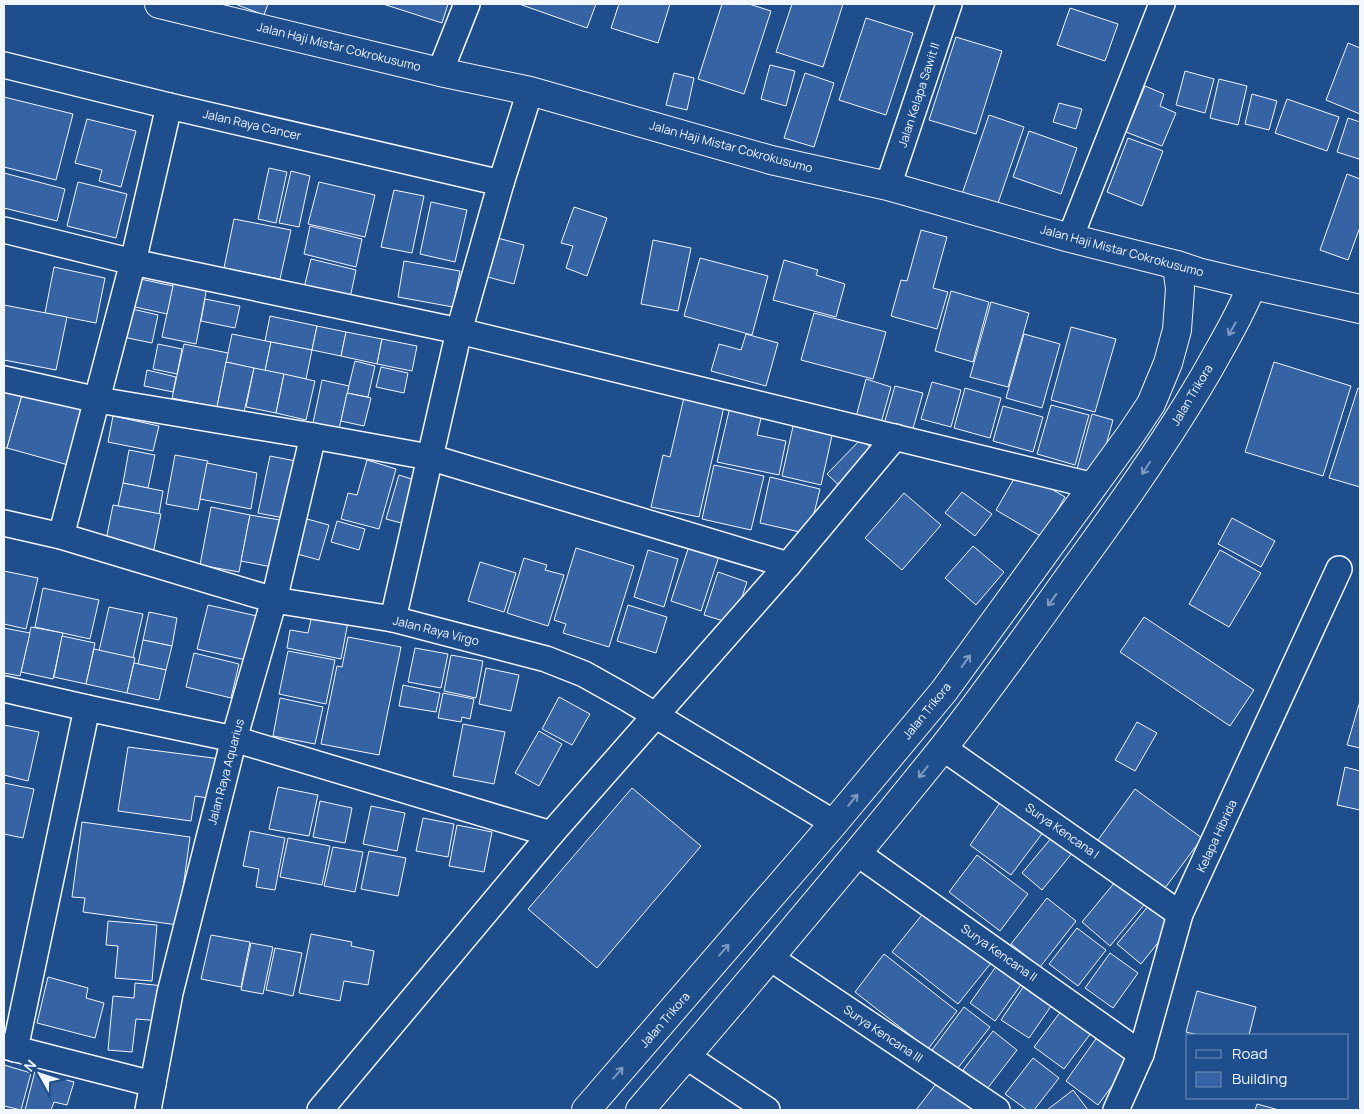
<svg xmlns="http://www.w3.org/2000/svg" width="1364" height="1114" font-family="Manrope,sans-serif">
<style>
.building{fill:#3563a3;stroke:#f2f6ff}
.lines{fill:none;stroke-linecap:round;stroke-linejoin:round}
.street-casing{stroke:#f2f6ff;stroke-width:28}
.primary-casing{stroke:#f2f6ff;stroke-width:30}
.street{stroke:#1f4e8c;stroke-width:25}
.primary{stroke:#1f4e8c;stroke-width:28}
.oneway{stroke:#7e9ac0}
.labels{text-anchor:middle;stroke-width:4;stroke-linejoin:round;paint-order:stroke}
.street-label{font-size:12px;fill:#f2f6ff;stroke:#1f4e8c}
</style>
<rect width="100%" height="100%" fill="#1f4e8c"/>
<!-- building -->
<g class="building">
<path d="M235 4H268L264 15Z"/>
<path d="M383 4H448L442 23Z"/>
<path d="M519 4H596L587 28Z"/>
<path d="M619 4H670L658 43 611 28Z"/>
<path d="M722 4H749L771 11 744 94 698 79Z"/>
<path d="M792 4H843L823 67 776 52Z"/>
<path d="M1070 8 1118 24 1105 61 1057 45Z"/>
<path d="M866 18 913 33 886 115 839 100Z"/>
<path d="M956 37 1002 51 976 134 929 120Z"/>
<path d="M1348 43 1360 48V114L1326 100Z"/>
<path d="M770 65 795 71 786 106 761 99Z"/>
<path d="M1185 71 1214 79 1205 113 1176 105Z"/>
<path d="M674 73 694 78 687 110 666 105Z"/>
<path d="M805 73 834 83 814 147 784 138Z"/>
<path d="M1219 79 1247 86 1238 125 1210 118Z"/>
<path d="M1145 86 1164 94 1160 106 1176 113 1162 146 1126 132Z"/>
<path d="M1252 94 1277 101 1269 130 1245 124Z"/>
<path d="M4 97 73 114 56 180 4 167Z"/>
<path d="M1287 99 1339 117 1327 151 1275 133Z"/>
<path d="M1059 103 1082 109 1076 129 1053 122Z"/>
<path d="M989 115 1024 127 997 206 962 194Z"/>
<path d="M1348 118 1360 122V154L1359 159 1337 152Z"/>
<path d="M87 119 136 131 121 187 99 181 102 170 75 163Z"/>
<path d="M1029 131 1077 148 1061 194 1013 177Z"/>
<path d="M1128 138 1163 151 1142 206 1107 192Z"/>
<path d="M269 168 287 172 276 223 258 219Z"/>
<path d="M291 171 310 176 299 227 279 223Z"/>
<path d="M4 173 65 189 57 221 4 208Z"/>
<path d="M1347 174 1360 179V227L1348 260 1320 250Z"/>
<path d="M78 182 127 194 116 238 67 226Z"/>
<path d="M319 182 375 195 365 237 308 224Z"/>
<path d="M394 190 424 196 412 253 381 247Z"/>
<path d="M431 202 467 210 455 262 420 254Z"/>
<path d="M574 207 607 218 587 276 566 268 573 246 561 243Z"/>
<path d="M234 219 291 230 280 279 224 268Z"/>
<path d="M310 226 362 239 356 267 304 254Z"/>
<path d="M921 230 947 237 933 288 948 292 937 329 891 316 901 280 907 281Z"/>
<path d="M490 236 524 245 514 284 480 275Z"/>
<path d="M653 240 691 248 678 311 641 304Z"/>
<path d="M700 258 768 276 752 335 684 316Z"/>
<path d="M311 259 356 270 350 298 304 288Z"/>
<path d="M784 260 818 270 816 275 845 284 836 317 773 300Z"/>
<path d="M404 261 460 271 453 307 398 297Z"/>
<path d="M54 267 105 278 96 323 45 313Z"/>
<path d="M175 275 208 282 196 344 162 337Z"/>
<path d="M131 277 173 286 167 314 126 305Z"/>
<path d="M951 291 989 302 973 362 935 351Z"/>
<path d="M205 299 240 306 235 328 201 321Z"/>
<path d="M991 302 1029 313 1008 387 970 377Z"/>
<path d="M4 305 67 317 56 370 4 360Z"/>
<path d="M124 307 158 315 152 343 118 336Z"/>
<path d="M814 313 886 332 873 379 801 360Z"/>
<path d="M270 316 317 326 312 350 265 341Z"/>
<path d="M317 326 346 332 341 356 312 350Z"/>
<path d="M1071 327 1116 339 1095 412 1051 400Z"/>
<path d="M346 332 382 339 377 364 341 356Z"/>
<path d="M232 334 271 342 265 371 226 362Z"/>
<path d="M746 334 778 343 766 386 711 371 719 344 741 350Z"/>
<path d="M1024 334 1060 344 1042 408 1006 398Z"/>
<path d="M382 339 417 346 412 371 377 364Z"/>
<path d="M271 342 312 350 306 379 265 371Z"/>
<path d="M158 344 182 349 177 374 153 369Z"/>
<path d="M184 344 228 353 217 407 172 398Z"/>
<path d="M355 361 375 366 368 397 347 393Z"/>
<path d="M226 362 254 368 244 412 217 407Z"/>
<path d="M1274 362 1351 386 1323 476 1245 452Z"/>
<path d="M381 367 408 373 404 393 376 387Z"/>
<path d="M254 368 284 374 276 413 246 407Z"/>
<path d="M147 370 176 377 173 392 144 386Z"/>
<path d="M284 374 315 381 306 420 276 413Z"/>
<path d="M866 379 891 387 881 423 856 417Z"/>
<path d="M322 380 349 386 339 429 313 423Z"/>
<path d="M4 382 24 388 7 448H4Z"/>
<path d="M932 382 961 390 951 427 921 419Z"/>
<path d="M895 386 923 393 912 432 884 424Z"/>
<path d="M24 388 85 404 68 465 7 448Z"/>
<path d="M965 388 1001 398 990 438 954 428Z"/>
<path d="M1358 388 1360 389V487L1329 478Z"/>
<path d="M347 393 371 398 364 426 341 421Z"/>
<path d="M685 393 725 402 699 517 651 507 663 455 670 457Z"/>
<path d="M1051 405 1089 415 1075 465 1037 454Z"/>
<path d="M1003 406 1043 417 1033 452 993 441Z"/>
<path d="M730 407 762 414 757 435 786 441 779 475 717 462Z"/>
<path d="M1092 414 1113 420 1098 474 1077 469Z"/>
<path d="M113 416 159 426 153 451 108 442Z"/>
<path d="M794 422 833 431 821 485 782 476Z"/>
<path d="M861 439 879 455 845 491 827 474Z"/>
<path d="M129 450 155 455 148 488 123 483Z"/>
<path d="M175 455 208 461 198 510 166 504Z"/>
<path d="M270 456 301 462 289 519 258 513Z"/>
<path d="M367 460 396 469 379 529 341 519 348 493 357 495Z"/>
<path d="M207 463 257 473 251 509 200 499Z"/>
<path d="M714 465 764 476 751 530 702 519Z"/>
<path d="M1019 470 1065 497 1042 537 996 510Z"/>
<path d="M399 475 421 482 409 525 386 519Z"/>
<path d="M770 477 820 489 809 534 760 523Z"/>
<path d="M123 483 163 491 159 514 118 506Z"/>
<path d="M962 492 992 514 975 536 945 513Z"/>
<path d="M904 493 941 525 902 570 865 538Z"/>
<path d="M113 505 161 514 153 554 105 545Z"/>
<path d="M211 507 250 515 239 572 200 565Z"/>
<path d="M250 515 286 521 277 568 241 561Z"/>
<path d="M1232 518 1275 541 1261 567 1218 544Z"/>
<path d="M307 519 329 525 319 560 297 554Z"/>
<path d="M337 521 365 529 359 550 331 542Z"/>
<path d="M690 543 720 553 701 611 671 601Z"/>
<path d="M973 546 1004 572 976 605 945 578Z"/>
<path d="M576 548 634 566 609 647 563 633 566 624 554 620Z"/>
<path d="M648 550 678 559 664 607 634 597Z"/>
<path d="M1220 550 1261 573 1229 627 1189 604Z"/>
<path d="M524 558 547 565 545 570 564 575 548 626 507 613Z"/>
<path d="M480 562 516 573 504 612 468 601Z"/>
<path d="M4 571 38 578 26 629 4 624Z"/>
<path d="M718 572 747 582 733 624 704 615Z"/>
<path d="M43 588 99 600 90 639 35 627Z"/>
<path d="M208 605 257 616 246 660 197 649Z"/>
<path d="M628 605 667 617 656 653 617 641Z"/>
<path d="M109 607 143 614 133 658 99 651Z"/>
<path d="M149 612 177 618 172 646 143 640Z"/>
<path d="M312 615 348 622 341 659 287 648 290 630 308 633Z"/>
<path d="M1144 617 1254 690 1230 726 1120 652Z"/>
<path d="M31 627 63 633 53 679 21 672Z"/>
<path d="M4 628 30 633 20 676 4 673Z"/>
<path d="M62 636 95 643 86 684 54 677Z"/>
<path d="M348 637 401 647 379 755 321 744 337 666 342 667Z"/>
<path d="M143 640 172 646 166 670 138 664Z"/>
<path d="M415 648 448 654 441 688 408 682Z"/>
<path d="M94 649 135 658 127 693 86 684Z"/>
<path d="M288 651 335 660 326 704 279 694Z"/>
<path d="M194 653 239 664 231 698 186 687Z"/>
<path d="M451 655 483 661 476 698 444 691Z"/>
<path d="M134 663 166 670 159 700 127 693Z"/>
<path d="M486 668 519 675 511 711 479 704Z"/>
<path d="M403 685 440 693 436 712 399 706Z"/>
<path d="M443 693 474 699 470 719 462 717 461 722 438 718Z"/>
<path d="M559 697 590 714 572 745 542 729Z"/>
<path d="M280 698 323 707 315 744 273 736Z"/>
<path d="M1360 701V748L1347 745Z"/>
<path d="M1137 722 1157 733 1135 771 1115 760Z"/>
<path d="M463 724 505 732 494 784 453 776Z"/>
<path d="M4 725 39 732 28 781 4 775Z"/>
<path d="M539 731 562 744 539 786 515 773Z"/>
<path d="M128 747 221 759 214 799 195 796 191 821 118 811Z"/>
<path d="M1345 767 1360 771V810L1337 805Z"/>
<path d="M4 783 34 789 23 838 4 834Z"/>
<path d="M278 787 318 795 309 836 269 829Z"/>
<path d="M632 788 701 846 597 968 528 909Z"/>
<path d="M1135 789 1202 838 1165 888 1098 840Z"/>
<path d="M1002 800 1044 831 1011 875 970 845Z"/>
<path d="M320 801 352 808 345 843 313 837Z"/>
<path d="M371 806 405 813 397 851 363 844Z"/>
<path d="M423 818 454 824 448 857 416 851Z"/>
<path d="M82 822 190 837 178 925 83 912 85 898 72 897Z"/>
<path d="M457 825 492 832 484 872 449 866Z"/>
<path d="M250 831 285 838 275 890 256 887 259 869 243 866Z"/>
<path d="M1053 836 1073 852 1042 890 1022 873Z"/>
<path d="M288 838 330 846 322 885 280 877Z"/>
<path d="M333 847 363 852 355 892 324 886Z"/>
<path d="M369 851 406 858 398 896 361 889Z"/>
<path d="M977 855 1028 894 1000 931 949 892Z"/>
<path d="M1120 876 1148 900 1110 946 1082 922Z"/>
<path d="M1047 898 1076 921 1040 967 1011 944Z"/>
<path d="M1149 905 1173 924 1141 964 1117 944Z"/>
<path d="M925 911 991 963 958 1004 892 952Z"/>
<path d="M108 921 157 925 152 981 115 978 118 946 106 945Z"/>
<path d="M1077 928 1106 950 1078 986 1049 964Z"/>
<path d="M311 934 352 942 351 946 374 951 368 985 344 981 340 1001 299 993Z"/>
<path d="M211 935 250 942 241 987 201 979Z"/>
<path d="M251 943 273 947 263 994 241 990Z"/>
<path d="M275 948 302 953 293 996 266 990Z"/>
<path d="M1110 953 1138 973 1113 1008 1085 988Z"/>
<path d="M884 954 957 1011 928 1049 855 992Z"/>
<path d="M1000 961 1025 979 995 1021 970 1003Z"/>
<path d="M48 977 88 988 86 998 104 1003 95 1038 37 1023Z"/>
<path d="M1028 980 1056 999 1029 1038 1001 1020Z"/>
<path d="M135 983 164 986 161 1021 136 1019 132 1052 108 1050 113 996 134 998Z"/>
<path d="M1197 991 1256 1007 1249 1035H1198L1186 1032Z"/>
<path d="M1065 1006 1094 1029 1064 1069 1034 1047Z"/>
<path d="M964 1007 990 1027 957 1069 932 1050Z"/>
<path d="M993 1031 1017 1050 987 1089 963 1070Z"/>
<path d="M1098 1036 1131 1060 1098 1105 1066 1081Z"/>
<path d="M1033 1058 1059 1078 1034 1110H1027L1005 1094Z"/>
<path d="M4 1065 31 1073 21 1110 4 1106Z"/>
<path d="M35 1071 74 1082 67 1105 54 1102 51 1110H25Z"/>
<path d="M939 1080 978 1110H916Z"/>
<path d="M1073 1090 1088 1110H1047Z"/>
<path d="M1257 1104 1279 1110H1255Z"/>
</g>
<g class="lines">
<!-- street casing -->
<g class="street-casing">
<g id="street">
<path d="M4 65 169 106 501 183"/>
<path d="M440 72 467 4"/>
<path d="M888 186 949 4"/>
<path d="M4 230 133 262 459 331 1094 486"/>
<path d="M1070 238 1162 4"/>
<path d="M4 379 98 400 313 436 429 457 788 565"/>
<path d="M4 523 61 536 274 600 393 619 546 659 584 674 625 697 834 823"/>
<path d="M61 536 133 262 169 106"/>
<path d="M393 619 459 331 501 183 530 91"/>
<path d="M4 689 87 708 15 1049"/>
<path d="M87 708 234 739 551 834"/>
<path d="M943 748 1180 914"/>
<path d="M857 853 1141 1054"/>
<path d="M769 957 997 1110"/>
<path d="M4 1046 153 1084"/>
<path d="M686 1056 767 1110"/>
<path d="M148 1110 170 993 234 739 274 600 313 436"/>
<path d="M320 1110 551 834 788 565 895 437"/>
<path d="M1116 1110 1141 1054 1180 914 1339 569"/>
</g>
</g>
<!-- primary casing -->
<g class="primary-casing">
<g id="primary">
<path d="M159 4 440 72 530 91 771 160 888 186 1070 238 1177 265 1198 272 1252 285 1360 309"/>
<path d="M586 1110 834 823 944 691 1131 434 1151 404 1168 363 1177 330 1180 289 1177 265"/>
<path d="M640 1110C742 991 844 871 942 749 988 691 1031 630 1074 570 1121 506 1167 441 1207 372 1223 343 1240 316 1252 285"/>
</g>
</g>
<!-- street -->
<use href="#street" class="street"/>
<!-- primary -->
<use href="#primary" class="primary"/>
</g>
<!-- one-way arrows -->
<defs><path id="oneway-shaft" d="M-6 0H5M1.5-3L5.5 0L1.5 3" fill="none" stroke-width="1.6" stroke-linecap="round" stroke-linejoin="round" transform="scale(1.25)"/></defs>
<g class="oneway">
<use href="#oneway-shaft" transform="translate(1232 329) rotate(119)"/>
<use href="#oneway-shaft" transform="translate(1146 468) rotate(123)"/>
<use href="#oneway-shaft" transform="translate(1052 600) rotate(126)"/>
<use href="#oneway-shaft" transform="translate(966 661) rotate(-54)"/>
<use href="#oneway-shaft" transform="translate(923 772) rotate(129)"/>
<use href="#oneway-shaft" transform="translate(853 800) rotate(-50)"/>
<use href="#oneway-shaft" transform="translate(724 950) rotate(-49)"/>
<use href="#oneway-shaft" transform="translate(618 1073) rotate(-49)"/>
</g>
<g class="labels">
<!-- street labels -->
<g class="street-label">
<text transform="translate(339 47) rotate(14)" y="4">Jalan Haji Mistar Cokrokusumo</text>
<text transform="translate(919 95) rotate(-72)" y="4">Jalan Kelapa Sawit II</text>
<text transform="translate(252 125) rotate(13)" y="4">Jalan Raya Cancer</text>
<text transform="translate(731 147) rotate(15)" y="4">Jalan Haji Mistar Cokrokusumo</text>
<text transform="translate(1122 251) rotate(15)" y="4">Jalan Haji Mistar Cokrokusumo</text>
<text transform="translate(1192 395) rotate(-59)" y="4">Jalan Trikora</text>
<text transform="translate(436 631) rotate(14)" y="4">Jalan Raya Virgo</text>
<text transform="translate(927 711) rotate(-51)" y="4">Jalan Trikora</text>
<text transform="translate(226 772) rotate(-75)" y="4">Jalan Raya Aquarius</text>
<text transform="translate(1062 831) rotate(35)" y="4">Surya Kencana I</text>
<text transform="translate(1217 836) rotate(-65)" y="4">Kelapa Hibrida</text>
<text transform="translate(999 953) rotate(35)" y="4">Surya Kencana II</text>
<text transform="translate(665 1020) rotate(-49)" y="4">Jalan Trikora</text>
<text transform="translate(883 1034) rotate(34)" y="4">Surya Kencana III</text>
</g>
</g>
<!-- border -->
<rect width="1364" height="1114" fill="none" stroke="#f2f6ff" stroke-width="10"/>
<!-- legend -->
<rect x="1186" y="1034" width="162" height="65" fill="#1f4e8c" stroke="#7391ba"/>
<rect x="1196" y="1050" width="25" height="8" fill="#1f4e8c" stroke="#7391ba"/>
<text x="1232" y="1059" font-size="15" fill="#f2f6ff">Road</text>
<rect x="1196" y="1072" width="25" height="15" fill="#3563a3" stroke="#7391ba"/>
<text x="1232" y="1084" font-size="15" fill="#f2f6ff">Building</text>
<!-- north arrow -->
<g transform="translate(40 1074) rotate(310)" stroke="#1f4e8c" stroke-width="4" paint-order="stroke">
<path d="M0-4L9 19L0 12L-9 19Z" fill="#f2f6ff"/>
<text y="-8" font-size="14" font-weight="bold" text-anchor="middle" fill="#f2f6ff">N</text>
</g>
</svg>
